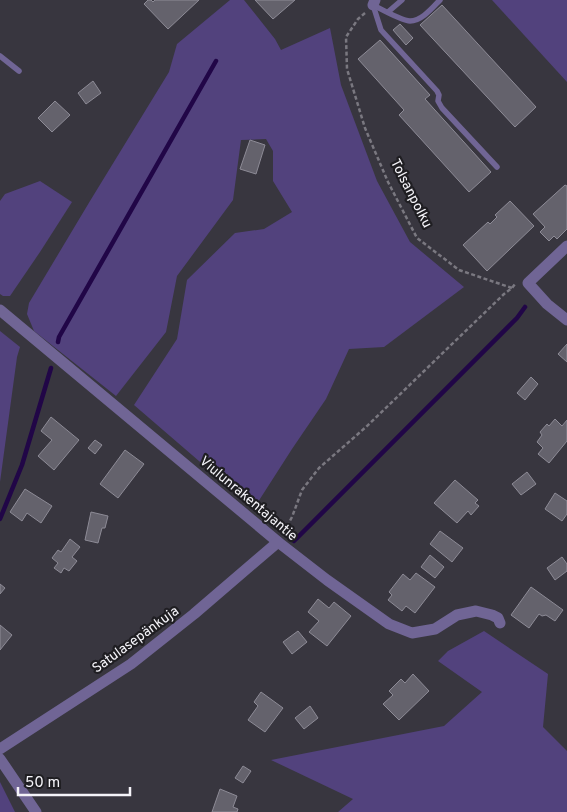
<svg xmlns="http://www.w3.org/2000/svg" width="567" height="812" font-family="Overpass,sans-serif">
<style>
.green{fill:#52427d}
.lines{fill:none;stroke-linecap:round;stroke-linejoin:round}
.stream{stroke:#210647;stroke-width:4.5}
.building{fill:#64626c;stroke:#8d8b96}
.path{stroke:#7a7880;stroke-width:2.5;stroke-dasharray:4 2.5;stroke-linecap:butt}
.lane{stroke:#706595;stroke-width:5.5}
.street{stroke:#706595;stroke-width:11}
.labels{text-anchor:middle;stroke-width:4.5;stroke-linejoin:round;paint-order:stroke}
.street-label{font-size:14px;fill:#f5f4f9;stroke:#1f1e22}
</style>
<rect width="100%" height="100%" fill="#38363f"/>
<!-- green -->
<g class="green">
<path d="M230 0H244L275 39 281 50 330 28 341 85 377 181 410 242 464 287 384 347 349 349 326 399 292 449 258 502 221 480 134 405 177 339 187 280 235 233 264 229 292 212 273 181V151L266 139 241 140 233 200 177 276 166 332 116 396 34 331 27 314 29 303 90 201 169 72 177 44Z"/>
<path d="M492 0H567V82Z"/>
<path d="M40 181 72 202 40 252 10 296H3L0 294V201L5 194Z"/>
<path d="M0 331 20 347 17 357 0 482Z"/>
<path d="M484 631 548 674 543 727 567 751V812H338L353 799 271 760 444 726 482 692 438 661 448 651Z"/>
<path d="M0 782 15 812H0Z"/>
</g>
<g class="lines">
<!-- stream -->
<g class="stream">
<path d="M58 342 59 337 216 61"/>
<path d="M0 519 22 465 51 368"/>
<path d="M294 541 517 318 525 307"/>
</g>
</g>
<!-- building -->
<g class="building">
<path d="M148 0H151L153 2 155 0H199L168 29 144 4Z"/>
<path d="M255 0H295L273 19Z"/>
<path d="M442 5 536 107 515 127 420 25Z"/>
<path d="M400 24 413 38 406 45 393 30Z"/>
<path d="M380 40 430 95 425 99 491 172 469 192 399 115 404 110 358 59Z"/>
<path d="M93 81 101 93 86 104 78 93Z"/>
<path d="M55 101 70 115 52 132 38 118Z"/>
<path d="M250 140 265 145 256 174 240 169Z"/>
<path d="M565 185 567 186V229L557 239 554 236 549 241 540 232 545 227 533 214Z"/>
<path d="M510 201 534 226 487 271 463 245 488 222 490 224 497 217 495 215Z"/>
<path d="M567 344V362L558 354Z"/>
<path d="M531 377 538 384 525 400 517 393Z"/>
<path d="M51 417 79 440 54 470 38 456 52 440 41 431Z"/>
<path d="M555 419 562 426 567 420V441L549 463 538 454 543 448 537 442 542 435 540 432 547 424 549 426Z"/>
<path d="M95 440 102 445 95 454 88 448Z"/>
<path d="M125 450 144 464 118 498 100 484Z"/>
<path d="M527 472 536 484 521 495 512 484Z"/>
<path d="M455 480 478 500 475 503 479 506 471 515 468 511 457 523 434 503Z"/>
<path d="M25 489 52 506 41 523 27 513 22 521 10 512Z"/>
<path d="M555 493 567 501V514L562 521 545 509Z"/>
<path d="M91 512 108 516 105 528H102L98 543 85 540Z"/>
<path d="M440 531 463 548 452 562 430 544Z"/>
<path d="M70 539 80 547 72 557 77 561 69 571 64 568 61 573 54 568 58 563 52 558 58 550 61 552Z"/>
<path d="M430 555 444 567 435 578 421 567Z"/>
<path d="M562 557 567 564V571L555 580 547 568Z"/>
<path d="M416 573 435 587 415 613 406 606 402 611 388 600 392 595 389 592 403 574 410 580Z"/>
<path d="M0 584 5 588 0 594Z"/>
<path d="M531 587 563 610 555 621 546 615 542 616 539 614 529 628 511 615Z"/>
<path d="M318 599 329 608 334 602 351 616 327 646 309 632 319 621 308 612Z"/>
<path d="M0 625 12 635 0 650Z"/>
<path d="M298 631 307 642 292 654 283 642Z"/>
<path d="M413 674 429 691 399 720 383 704 393 695 389 691 401 679 405 683Z"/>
<path d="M261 692 283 708 265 732 248 720 258 706 254 702Z"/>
<path d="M310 706 318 718 304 729 295 718Z"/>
<path d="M243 766 251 771 243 783 235 778Z"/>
<path d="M220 789 237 796 233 807 238 809 237 812H212Z"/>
</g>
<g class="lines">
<!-- path -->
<g class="path">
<path d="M365 13 358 19 346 37 347 69 365 128 388 182 417 238 459 270 512 288"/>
<path d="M284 532 292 517 302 490 319 468 366 427 504 294 512 288 515 284"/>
</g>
<!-- lane -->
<g class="lane">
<path d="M373 5 381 30 437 91 439 95 438 101 442 108 497 167"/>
<path d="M373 5C381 9 402 21 410 21 422 21 433 7 440 0"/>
<path d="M388 12 402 0"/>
<path d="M0 56 19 71"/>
</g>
<!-- street -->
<g class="street">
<path d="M373 5 375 0"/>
<path d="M567 246 528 283 547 304 567 320"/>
<path d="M0 310 278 542 327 580 389 624 412 633 435 629 457 615 476 611 492 615 498 618 500 623"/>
<path d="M0 749 131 664 194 614 278 542"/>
<path d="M0 759 36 812"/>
</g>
</g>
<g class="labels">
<!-- street labels -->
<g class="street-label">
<text transform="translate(412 193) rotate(63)" y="5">Tolsanpolku</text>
<text transform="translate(249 498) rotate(40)" y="5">Viulunrakentajantie</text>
<text transform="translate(135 639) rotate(-36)" y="5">Satulasepänkuja</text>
</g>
</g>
<!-- scale -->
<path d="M18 787v8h112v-8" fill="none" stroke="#f5f4f9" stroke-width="2.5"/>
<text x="25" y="787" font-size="15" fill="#f5f4f9" stroke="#1f1e22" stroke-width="4" paint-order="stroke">50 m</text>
</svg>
